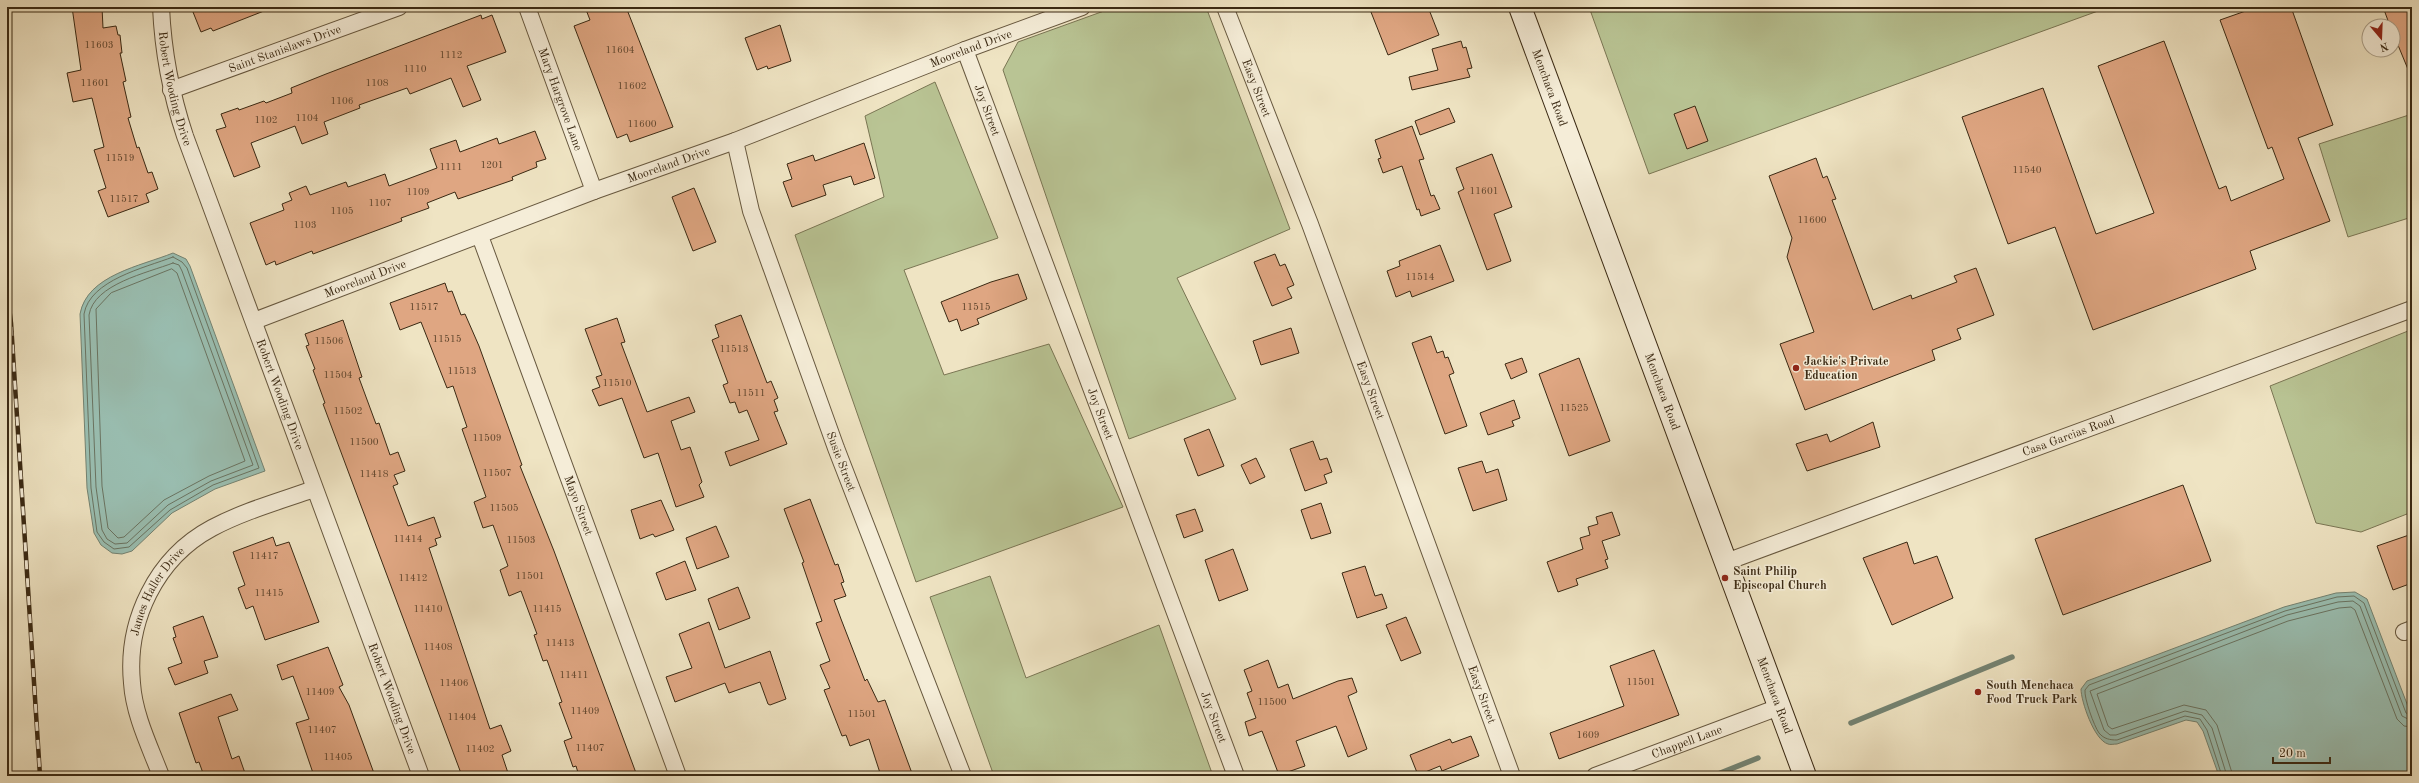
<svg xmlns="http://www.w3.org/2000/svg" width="2419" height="783" font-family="'Old Standard TT',serif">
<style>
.green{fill:#b9c494;stroke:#7a7654}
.water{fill:#9abfb2;stroke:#748372}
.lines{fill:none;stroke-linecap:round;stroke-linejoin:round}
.shore{stroke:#6a7462;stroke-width:1}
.stream{stroke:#748372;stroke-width:5.5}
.building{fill:#dfa682;stroke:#3a2913}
.street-casing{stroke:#67583f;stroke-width:18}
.secondary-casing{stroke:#3a2913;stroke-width:24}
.street{stroke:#f5edd8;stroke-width:16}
.secondary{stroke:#f5edd8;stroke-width:22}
.rail-casing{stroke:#3a2913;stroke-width:4.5}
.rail{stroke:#f5edd8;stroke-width:3;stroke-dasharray:9;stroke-linecap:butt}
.poi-dot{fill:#8f2418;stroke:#f5edd8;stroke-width:1.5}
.labels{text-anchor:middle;stroke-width:3;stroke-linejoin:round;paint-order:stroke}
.number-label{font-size:10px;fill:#63482f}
.street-label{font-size:12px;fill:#3a2913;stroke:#f5edd8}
.poi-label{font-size:12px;font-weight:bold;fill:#3a2913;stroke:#f5edd8;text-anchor:start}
</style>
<rect width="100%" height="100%" fill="#efe4c3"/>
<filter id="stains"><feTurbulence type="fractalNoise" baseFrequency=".005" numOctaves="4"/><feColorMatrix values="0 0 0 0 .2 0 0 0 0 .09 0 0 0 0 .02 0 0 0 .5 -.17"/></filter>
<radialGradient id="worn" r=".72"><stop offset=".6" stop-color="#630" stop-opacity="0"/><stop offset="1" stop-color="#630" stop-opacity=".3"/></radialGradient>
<!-- green -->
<g class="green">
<path d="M1115 7H1206L1290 229 1177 278 1236 399 1129 439 1003 70 1018 42Z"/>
<path d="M1589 7H2109L1649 174Z"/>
<path d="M935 82 998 238 904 270 944 375 1049 344 1123 507 916 582 795 235 884 197 865 116Z"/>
<path d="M2412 114V217L2348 237 2319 144Z"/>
<path d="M2408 331 2412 340V512L2361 532 2316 523 2270 386Z"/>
<path d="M990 576 1026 678 1159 625 1213 776H994L930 597Z"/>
</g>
<!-- water -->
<g class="water">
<path d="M173 253 186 259 190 266 265 471 215 489 172 513 132 551 122 554 112 553 101 545 94 533 87 488 80 314C87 275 141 266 173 253Z"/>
<path d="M2355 592 2367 599 2412 717V776H2219L2203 731 2197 722 2186 720 2117 744C2114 744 2110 745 2108 744 2094 740 2081 701 2081 689L2087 681 2284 607 2336 593Z"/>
</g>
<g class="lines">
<!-- shore -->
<g class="shore">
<path d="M173 257 182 262 187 268 259 468 213 485 170 510 129 547 114 549 104 542 97 532 91 488 84 314C90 280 144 268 173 257Z"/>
<path d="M173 263 179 265 182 271 253 465 211 481 168 505 127 543 115 544 107 539 102 530 96 487 89 315C94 284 147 273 173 263Z"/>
<path d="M172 269 177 273 245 461 209 476 164 500 124 537 118 538 108 528 102 486 96 309 111 293Z"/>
<path d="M2222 776 2207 730 2200 719 2185 716 2117 740C2110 740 2104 739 2099 733 2094 726 2084 698 2085 690L2089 685 2285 611 2337 597 2354 596 2364 603 2406 713 2412 716"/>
<path d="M2227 776 2212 728 2202 715 2185 711 2116 735H2110L2104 730 2090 691 2287 615 2338 602 2353 601 2360 606 2402 716 2412 721"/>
<path d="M2233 776 2217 725 2206 710 2184 705 2112 729 2108 726 2097 694 2288 621 2339 608 2351 607 2355 610 2397 719 2404 726 2412 727"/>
</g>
<!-- stream -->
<g class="stream">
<path d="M1851 723 2012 657"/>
<path d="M1713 776 1758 758"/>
</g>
</g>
<!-- building -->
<g class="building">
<path d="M72 7H102L103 28 116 26 118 35H120L122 53H120L126 81 123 82 131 117 128 118 137 148 139 147 148 173 152 172 158 189 146 194 149 202 108 217 98 191 106 188 94 150 104 147 92 98 73 102 67 73 81 70Z"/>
<path d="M191 7H269V9L213 31 211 28 201 32Z"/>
<path d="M585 7H626L673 127 630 142 627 134 617 138 574 26 590 20Z"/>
<path d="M1369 7H1428L1439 35 1388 55Z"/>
<path d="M2257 7H2291L2333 125 2298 138 2330 221 2250 251 2256 269 2093 330 2055 227 2008 244 1962 117 2043 88 2096 234 2154 213 2098 66 2164 41 2219 189 2226 186 2231 201 2284 179 2272 147 2268 149 2220 20Z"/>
<path d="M2383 7H2412V79L2393 33V26H2390Z"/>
<path d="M481 15 482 19 492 15 506 52 467 66 481 100 463 107 451 78 410 94 407 88 359 105 360 108 324 122 328 134 302 144 295 126 251 143 260 167 234 177 216 130 226 127 221 114 238 108 239 110 264 101 266 103 292 93 291 88 326 74Z"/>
<path d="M780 25 791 61 768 69 767 66 757 70 745 38Z"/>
<path d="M1461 41 1463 48 1466 47 1472 68 1467 69 1470 77 1412 90 1409 77 1438 70 1432 49Z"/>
<path d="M1695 106 1708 141 1687 149 1674 114Z"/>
<path d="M1449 108 1455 122 1420 135 1415 121Z"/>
<path d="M1412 126 1424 159 1419 160 1431 196 1434 195 1440 209 1421 216 1419 209 1417 210 1402 166 1383 173 1378 159 1381 158 1375 140Z"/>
<path d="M535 131 546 159 536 162 537 167 512 177 513 180 458 199 455 192 427 203 429 208 401 218 402 221 313 254 312 251 276 265 275 261 266 265 250 223 284 210 282 204 292 200 289 193 306 186 310 195 346 182 348 187 385 174 389 186 437 168 430 149 456 140 460 152 497 138 499 144Z"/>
<path d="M864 143 875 178 854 185 851 176 823 185 826 195 792 207 783 182 792 179 787 164 813 155 815 161Z"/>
<path d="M1492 154 1512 207 1494 214 1511 261 1487 270 1458 192 1464 189 1456 168Z"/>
<path d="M1816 158 1823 178 1827 176 1836 199 1832 200 1873 310 1911 295 1912 299 1957 282 1954 276 1976 268 1994 315 1957 329 1961 339 1932 350 1935 360 1805 410 1780 344 1814 332 1787 257 1792 238 1769 176Z"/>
<path d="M694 188 716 242 693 251 672 197Z"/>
<path d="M1440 245 1454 281 1412 297 1410 291 1396 297 1387 271 1400 266 1399 261Z"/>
<path d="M1275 254 1280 266 1285 264 1294 285 1287 288 1292 298 1272 306 1254 262Z"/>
<path d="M1018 274 1027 299 977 319 979 324 961 331 957 319 949 322 941 302 991 282Z"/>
<path d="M445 283 448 292 452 291 461 315 465 314 479 346 522 465 520 466 554 551 636 773 627 776H579L576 766 573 767 564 741 572 738 559 703 562 702 547 660 543 661 534 635 537 634 521 591 509 596 500 570 508 566 493 525 483 528 474 502 486 497 462 429 467 427 453 386 447 388 421 322 400 330 390 303Z"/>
<path d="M741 315 767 383 771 381 778 398 774 400 778 411 774 412 787 444 730 466 725 452 759 440 747 410 739 413 735 402 730 403 723 385 728 383 712 340 719 337 715 325Z"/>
<path d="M617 318 625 342 621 343 647 412 689 397 695 412 671 421 681 450 690 447 702 482 699 485 704 497 676 507 658 453 644 458 622 398 599 406 592 390 600 387 596 377 602 375 585 329Z"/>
<path d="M343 320 362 377 359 378 376 424 379 423 390 455 398 452 405 471 394 475 398 484 393 486 408 526 434 517 441 537 435 539 437 545 429 548 490 729 501 725 511 751 502 755 509 776H462L323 404 325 403 313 370 315 369 306 346 309 345 305 334Z"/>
<path d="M1291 328 1299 353 1261 365 1253 341Z"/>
<path d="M1431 336 1437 353 1443 351 1445 358 1448 357 1454 373 1449 375 1467 426 1445 434 1412 343Z"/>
<path d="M1522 358 1527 372 1511 379 1505 364Z"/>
<path d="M1579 358 1610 441 1569 456 1539 374Z"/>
<path d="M1514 400 1520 418 1512 421 1514 426 1488 435 1480 413Z"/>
<path d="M1873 422 1880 447 1807 471 1796 444 1827 434 1830 442Z"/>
<path d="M1209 429 1224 466 1198 476 1184 439Z"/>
<path d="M1313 441 1320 460 1327 458 1332 472 1324 475 1327 483 1305 491 1290 449Z"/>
<path d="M1256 458 1265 477 1250 484 1241 465Z"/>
<path d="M1482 461 1486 473 1498 469 1507 500 1473 511 1458 468Z"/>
<path d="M2183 485 2211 561 2063 615 2035 539Z"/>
<path d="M810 499 835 565 838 564 844 582 841 583 846 596 834 600 841 619 865 681 867 679 878 702 885 700 913 776H881L869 739 850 746 846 735 842 736 824 690 830 688 820 665 830 661 816 623 822 621 802 563 804 562 784 509Z"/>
<path d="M661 500 674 530 655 537 653 534 640 539 631 510Z"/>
<path d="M1321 503 1331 533 1311 539 1301 510Z"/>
<path d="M1195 509 1203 531 1184 538 1176 515Z"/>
<path d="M1612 512 1620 535 1602 541 1608 559 1605 560 1608 568 1576 579 1578 585 1558 592 1547 562 1583 549 1580 538 1590 535 1588 527 1598 524 1596 517Z"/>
<path d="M716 526 729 557 697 569 686 538Z"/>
<path d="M2412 534V583L2393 590 2377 546Z"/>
<path d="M273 537 276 546 289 542 319 622 265 640 253 606 246 609 238 588 245 585 233 552Z"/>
<path d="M1907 542 1914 564 1937 556 1953 598 1892 625 1863 558Z"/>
<path d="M1233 549 1248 590 1219 601 1205 560Z"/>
<path d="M685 561 696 590 666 600 656 573Z"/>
<path d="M1365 566 1375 596 1382 594 1387 608 1357 618 1342 573Z"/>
<path d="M738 587 750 618 719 630 708 599Z"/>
<path d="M203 616 218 657 204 661 208 673 175 685 168 668 182 663 173 638 176 637 173 627Z"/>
<path d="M1406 617 1421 653 1401 661 1386 625Z"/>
<path d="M709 622 725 668 770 651 786 699 770 705 768 704 760 682 729 693 725 683 675 702 666 677 692 668 679 634Z"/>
<path d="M328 647 343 685 339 687 349 705 375 776H314L296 723 309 719 293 676 282 680 277 665Z"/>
<path d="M1654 650 1679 715 1559 759 1550 733 1624 706 1610 666Z"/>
<path d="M1268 660 1278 688 1288 684 1293 699 1338 681 1352 678 1357 692 1348 696 1367 749 1348 757 1336 726 1296 741 1305 766 1279 775 1262 731 1249 736 1245 722 1256 718 1247 693 1252 691 1244 670Z"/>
<path d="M231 694 238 710 218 717 232 759 239 756 246 776H204L199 762 196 763 179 713Z"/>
<path d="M1471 736 1479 756 1442 771 1440 766 1418 775 1410 755 1450 739 1452 743Z"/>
</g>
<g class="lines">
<!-- street casing -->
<g class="street-casing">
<g id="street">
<path id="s1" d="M161 7C163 52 171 94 185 136L421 776"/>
<path id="s2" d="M527 7 594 191"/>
<path id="s3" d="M1225 7 1310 224 1512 776"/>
<path id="s4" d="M965 50 1236 776"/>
<path id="s5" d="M171 90 399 7"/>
<path id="s6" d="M735 141 751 211 836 448 963 776"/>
<path id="s7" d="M480 236 678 776"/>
<path id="s8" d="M254 321 594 191 735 141 965 50 1082 7"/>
<path id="s9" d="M1726 562 2412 309"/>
<path d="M2404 632 2412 629"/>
<path id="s10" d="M161 776C150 747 134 715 132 683 126 621 156 558 212 528 244 511 280 501 314 489"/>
<path id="s11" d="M1595 776 1779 707"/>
</g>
</g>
<!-- secondary casing -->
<g class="secondary-casing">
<g id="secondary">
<path id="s12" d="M1520 7 1805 776"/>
</g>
</g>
<!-- street -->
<use href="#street" class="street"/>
<!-- secondary -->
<use href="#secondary" class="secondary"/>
<!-- rail casing -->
<g class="rail-casing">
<path id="rail" d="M7 291 11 323 40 776"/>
</g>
<!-- rail -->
<use href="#rail" class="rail"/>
</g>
<!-- markers -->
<g class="poi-dot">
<circle cx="1796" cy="368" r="4"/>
<circle cx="1725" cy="578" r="4"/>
<circle cx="1978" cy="692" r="4"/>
</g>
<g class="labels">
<!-- number labels -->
<g class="number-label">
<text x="99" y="48">11603</text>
<text x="620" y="53">11604</text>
<text x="451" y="58">1112</text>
<text x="415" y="72">1110</text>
<text x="95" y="86">11601</text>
<text x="377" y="86">1108</text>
<text x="632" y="89">11602</text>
<text x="342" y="104">1106</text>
<text x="307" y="121">1104</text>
<text x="266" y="123">1102</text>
<text x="642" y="127">11600</text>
<text x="120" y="161">11519</text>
<text x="492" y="168">1201</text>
<text x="451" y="170">1111</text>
<text x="2027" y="173">11540</text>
<text x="1484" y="194">11601</text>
<text x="418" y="195">1109</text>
<text x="124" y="202">11517</text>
<text x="380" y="206">1107</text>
<text x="342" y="214">1105</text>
<text x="1812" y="223">11600</text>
<text x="305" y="228">1103</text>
<text x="1420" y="280">11514</text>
<text x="424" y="310">11517</text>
<text x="976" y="310">11515</text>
<text x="447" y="342">11515</text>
<text x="329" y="344">11506</text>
<text x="734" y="352">11513</text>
<text x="462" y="374">11513</text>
<text x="338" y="378">11504</text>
<text x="617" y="386">11510</text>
<text x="751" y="396">11511</text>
<text x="1574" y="411">11525</text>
<text x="348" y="414">11502</text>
<text x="487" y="441">11509</text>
<text x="364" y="445">11500</text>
<text x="497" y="476">11507</text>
<text x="374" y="477">11418</text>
<text x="504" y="511">11505</text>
<text x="408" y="542">11414</text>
<text x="521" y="543">11503</text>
<text x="264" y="559">11417</text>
<text x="530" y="579">11501</text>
<text x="413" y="581">11412</text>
<text x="269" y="596">11415</text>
<text x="428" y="612">11410</text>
<text x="547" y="612">11415</text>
<text x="560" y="646">11413</text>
<text x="438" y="650">11408</text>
<text x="574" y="678">11411</text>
<text x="1641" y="685">11501</text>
<text x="454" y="686">11406</text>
<text x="320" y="695">11409</text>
<text x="1272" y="705">11500</text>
<text x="585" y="714">11409</text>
<text x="862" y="717">11501</text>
<text x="462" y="720">11404</text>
<text x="322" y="733">11407</text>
<text x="1588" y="738">1609</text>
<text x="590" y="751">11407</text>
<text x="480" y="752">11402</text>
<text x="338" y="760">11405</text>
</g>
<!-- street labels -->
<g class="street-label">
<text dy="4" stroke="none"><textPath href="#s5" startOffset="121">Saint Stanislaws Drive</textPath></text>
<text dy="4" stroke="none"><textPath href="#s8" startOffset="767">Mooreland Drive</textPath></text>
<text dy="4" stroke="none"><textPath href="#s1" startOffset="83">Robert Wooding Drive</textPath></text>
<text dy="4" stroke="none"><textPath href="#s3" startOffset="87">Easy Street</textPath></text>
<text dy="4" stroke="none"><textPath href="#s12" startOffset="86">Menchaca Road</textPath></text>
<text dy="4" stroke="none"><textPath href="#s2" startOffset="98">Mary Hargrove Lane</textPath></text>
<text dy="4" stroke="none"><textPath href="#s4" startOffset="64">Joy Street</textPath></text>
<text dy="4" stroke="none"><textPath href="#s8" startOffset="443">Mooreland Drive</textPath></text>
<text dy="4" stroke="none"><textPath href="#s8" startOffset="119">Mooreland Drive</textPath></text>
<text dy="4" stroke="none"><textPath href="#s3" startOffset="410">Easy Street</textPath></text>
<text dy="4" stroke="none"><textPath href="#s12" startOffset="410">Menchaca Road</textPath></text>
<text dy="4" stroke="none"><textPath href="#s1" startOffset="407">Robert Wooding Drive</textPath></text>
<text dy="4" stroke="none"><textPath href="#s4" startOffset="388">Joy Street</textPath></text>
<text dy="4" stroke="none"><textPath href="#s9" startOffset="365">Casa Garcias Road</textPath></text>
<text dy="4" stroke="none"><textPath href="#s6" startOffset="338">Susie Street</textPath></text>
<text dy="4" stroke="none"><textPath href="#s7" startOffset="287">Mayo Street</textPath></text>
<text dy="4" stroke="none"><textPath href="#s10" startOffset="196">James Haller Drive</textPath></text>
<text dy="4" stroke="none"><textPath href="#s3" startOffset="734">Easy Street</textPath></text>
<text dy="4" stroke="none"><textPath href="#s12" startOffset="734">Menchaca Road</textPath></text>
<text dy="4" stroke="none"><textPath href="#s1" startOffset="731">Robert Wooding Drive</textPath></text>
<text dy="4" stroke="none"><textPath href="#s4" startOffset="712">Joy Street</textPath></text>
<text dy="4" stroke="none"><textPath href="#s11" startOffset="98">Chappell Lane</textPath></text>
</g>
<!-- poi labels -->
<g class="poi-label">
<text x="1804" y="365">Jackie's Private<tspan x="1804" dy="14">Education</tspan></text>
<text x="1733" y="575">Saint Philip<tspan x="1733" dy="14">Episcopal Church</tspan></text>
<text x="1986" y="689">South Menchaca<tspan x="1986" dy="14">Food Truck Park</tspan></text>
</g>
</g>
<!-- margin -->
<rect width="2419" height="783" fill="none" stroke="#efe4c3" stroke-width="24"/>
<rect x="8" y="8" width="2403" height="767" fill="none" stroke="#3a2913" stroke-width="2"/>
<rect x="12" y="12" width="2395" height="759" fill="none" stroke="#3a2913"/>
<!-- north arrow -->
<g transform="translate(2381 38) rotate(161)"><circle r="19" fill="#f5edd8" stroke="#aa9f89"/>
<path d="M0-3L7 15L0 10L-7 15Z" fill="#8f2418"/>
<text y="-6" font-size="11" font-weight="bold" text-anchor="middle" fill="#3a2913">N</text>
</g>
<!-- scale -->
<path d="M2273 757v6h57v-6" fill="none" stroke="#3a2913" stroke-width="2"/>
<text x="2279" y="757" font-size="12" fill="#3a2913" stroke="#f5edd8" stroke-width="3" paint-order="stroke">20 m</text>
<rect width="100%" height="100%" filter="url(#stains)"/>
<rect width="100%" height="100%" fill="url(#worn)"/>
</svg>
